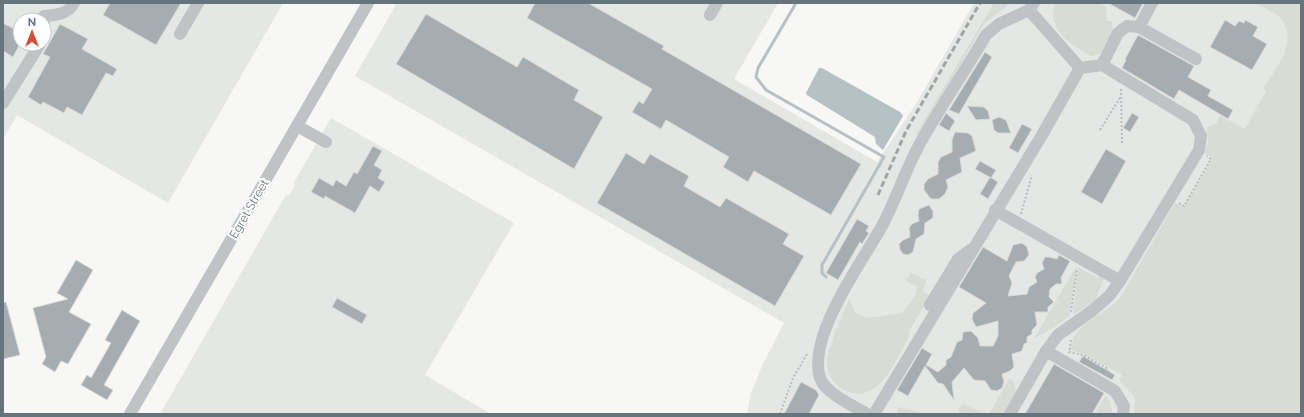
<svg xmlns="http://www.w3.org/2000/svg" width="1304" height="417" font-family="Raleway,sans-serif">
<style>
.built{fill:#e5e7e5;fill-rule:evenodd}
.green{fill:#d8dcd5}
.water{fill:#b5c1c4}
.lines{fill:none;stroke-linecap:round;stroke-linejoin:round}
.stream{stroke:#b5c1c4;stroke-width:3}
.building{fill:#a5adb1;stroke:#d9d9d7}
.path{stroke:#b9bcbe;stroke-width:2;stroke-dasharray:2 2;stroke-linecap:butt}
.minor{stroke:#bfc3c6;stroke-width:12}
.rail{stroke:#9fa6aa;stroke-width:3;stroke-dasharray:6 3;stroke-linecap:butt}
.labels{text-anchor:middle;stroke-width:4;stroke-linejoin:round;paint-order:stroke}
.street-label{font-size:12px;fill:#66757d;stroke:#fff}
</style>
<rect width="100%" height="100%" fill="#f7f7f5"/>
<!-- built -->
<g class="built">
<path d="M3 3H283L168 203 17 115 3 139ZM20 20H44V44H20Z"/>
<path d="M397 3H778L734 79 877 162 916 104 974 3H1301V161L1155 414H747L751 393 762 366 784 323 355 76Z"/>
<path d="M331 118 514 223 425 375 491 414H160L286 195 289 196 295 185 293 184Z"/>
</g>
<!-- green -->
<g class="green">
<path d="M994 3H1011L984 24 921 132 916 134Z"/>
<path d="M1055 3H1099L1106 7 1107 21H1112L1113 31 1101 53 1093 56 1090 55C1070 44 1047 30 1055 3Z"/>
<path d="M1254 3H1301V414H1134L1135 398 1119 379 1122 375 1084 354 1070 350C1073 322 1104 316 1120 298L1175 203 1184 207 1213 158 1204 153 1208 142 1207 127 1216 123 1220 116 1245 129 1266 91 1263 89C1275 69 1301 39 1279 17 1273 11 1262 7 1254 3Z"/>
<path d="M1077 265 1069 317 1036 338 1035 337Z"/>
<path d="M1078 267 1098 278 1100 276 1104 279 1095 301 1073 315Z"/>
<path d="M911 273 926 280 923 291 930 296 909 331V337C896 360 878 407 844 390 835 385 828 376 827 366 826 349 843 315 849 299L855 313 868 318 902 313 915 296 917 286 906 281Z"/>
<path d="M1009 379 1014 382 1016 392 1003 414H989Z"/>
<path d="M1106 395 1109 400 1113 414H1094Z"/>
<path d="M965 404 984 414H961L958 411 960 406Z"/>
<path d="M899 407 927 414H896Z"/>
</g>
<!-- water -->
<path class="water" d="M819 68H822L900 112 903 116 883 150 876 144 875 137 807 95 806 93Z"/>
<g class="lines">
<!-- stream -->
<path class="stream" d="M796 3 758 68 756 77 766 90 884 157 822 265V273L826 277"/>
</g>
<!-- building -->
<g class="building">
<path d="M110 3H181L156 45 103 15Z"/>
<path d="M535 3H588L664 46 662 49 861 164 831 215 754 171 748 182 723 167 729 157 666 120 661 129 632 112 639 101 643 104 652 89 527 18Z"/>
<path d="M1108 3H1143L1135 18Z"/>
<path d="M426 14 517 67 523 57 579 90 574 100 603 117 574 169 396 64Z"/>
<path d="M1225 20 1235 26 1239 21 1244 23 1245 20 1258 27 1253 36 1267 44 1252 70 1210 47Z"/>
<path d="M3 23 20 32V44L13 57 3 51Z"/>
<path d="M60 24 88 39 82 49 117 69 113 76 106 73 82 115 67 107 64 113 43 102 41 105 28 97 50 57 43 54Z"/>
<path d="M1138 35 1194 66 1188 77 1211 90 1208 96 1233 110 1228 119 1179 90 1174 99 1122 68 1126 60 1125 59Z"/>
<path d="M985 52 992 57 959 114 949 110Z"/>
<path d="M967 106 984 107 988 111 990 119 976 120Z"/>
<path d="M946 113 955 121 949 131 939 125Z"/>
<path d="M1132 113 1139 117 1130 132 1123 128Z"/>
<path d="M999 117 1006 120 1011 133H998L994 130 992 120Z"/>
<path d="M1022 124 1032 129 1018 153 1009 148Z"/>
<path d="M955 132 968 133 972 136 976 151 960 158 962 172 946 180 948 187 945 194 939 199H931L924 190V184L928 179 938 174V162L941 157 952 152V140Z"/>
<path d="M373 146 382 151 374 165 382 170 378 178 385 182 379 192 370 186 355 213 325 196 324 199 311 192 319 178 333 186 336 180 346 186 354 172 357 174Z"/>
<path d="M1106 149 1126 161 1102 204 1081 192Z"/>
<path d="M626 153 644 164 650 154 689 176 684 186 720 207 726 198 789 234 783 244 804 256 775 306 597 203Z"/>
<path d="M980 161 996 170 991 178 975 169Z"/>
<path d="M990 177 998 182 988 199 980 194Z"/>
<path d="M929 205 933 211V218L925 223 924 234 916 239 913 252 908 255 903 254 900 250 899 244 903 240 910 237 909 228 912 224 919 221 918 215 919 209Z"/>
<path d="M857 219 869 226 866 231 869 233 862 244 860 242 838 280 826 273Z"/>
<path d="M1022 243 1027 247 1029 255 1024 261 1016 262 1009 276 1012 283 1008 296 1027 294 1029 287 1037 282 1035 277 1037 273 1044 269 1042 263 1045 257H1049L1057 259 1059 255 1070 261 1061 278 1062 284H1056L1050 289 1049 297 1054 302 1048 307V312H1035L1037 325 1032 330V334L1027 337V343L1024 344 1022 351 1012 354 1014 367 1010 371 1002 374 1004 382 1002 388 997 391 991 390 985 381 974 380 964 368 952 382 954 400 943 384 938 383 925 366 908 396 897 390 922 348 932 354 926 365 938 372 946 365V360L951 357 957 342 962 340 963 332 971 331 978 338 980 346H993L998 336V321L976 327 972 319 973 313 986 303 959 287 983 247 1007 261 1013 245Z"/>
<path d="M76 260 93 270 69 312 91 324 68 364 61 361 55 372 42 364 46 357 33 308 68 299 57 293Z"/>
<path d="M337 298 367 315 362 324 332 307Z"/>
<path d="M6 302 20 355 3 359V303Z"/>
<path d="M122 310 140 321 104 385 113 390 107 400 81 385 87 375 91 378 111 343 105 340Z"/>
<path d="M1083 356 1115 375 1112 380 1079 362Z"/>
<path d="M1054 364 1104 393 1092 414H1025Z"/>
<path d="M801 382 816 390 819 395 809 414H784Z"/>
</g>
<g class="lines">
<!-- path -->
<g class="path">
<path d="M1121 89 1122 143"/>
<path d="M1100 130 1121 96"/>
<path d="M1179 203 1184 206 1211 159 1207 156"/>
<path d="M1021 214 1032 175"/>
<path d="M1071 312 1077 269"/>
<path d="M1071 340 1069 352 1083 355 1108 369 1106 374"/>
<path d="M780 414 793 378 807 354"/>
</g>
<!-- minor -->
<g class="minor">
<path d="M710 15 717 3"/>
<path d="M44 22V16C56 15 68 14 74 3"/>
<path d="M1139 27 1152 3"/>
<path d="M180 34 198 3"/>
<path d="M1102 65 1193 120 1201 136 1199 150 1120 281 1109 296 1093 310 1058 335 1046 351 1115 391 1124 406 1123 414"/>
<path d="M1080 68 1102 65 1118 33 1127 26 1139 27 1196 59"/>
<path d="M3 103 40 44"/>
<path d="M297 126 326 142"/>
<path d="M995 210 1120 281"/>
<path d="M930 305 958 259 970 250"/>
<path d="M130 414 368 3"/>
<path d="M867 414C854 406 825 393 820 378 807 336 862 262 882 226 895 202 904 174 917 149 938 110 964 73 986 35L999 24 1029 10 1034 3"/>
<path d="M874 414 1042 135 1080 68 1029 10"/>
<path d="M1010 414 1046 351"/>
</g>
<!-- rail -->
<path class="rail" d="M878 195 906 131 980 3"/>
</g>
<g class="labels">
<!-- street labels -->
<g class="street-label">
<text transform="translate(249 209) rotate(-60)" y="4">Egret Street</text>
</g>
</g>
<!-- border -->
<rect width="1304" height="417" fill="none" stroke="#66757d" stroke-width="8"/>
<!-- north arrow -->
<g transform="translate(32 32)"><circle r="19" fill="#ffffff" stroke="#c2c8cb"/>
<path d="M0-3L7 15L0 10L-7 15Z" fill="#d04e3c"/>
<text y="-6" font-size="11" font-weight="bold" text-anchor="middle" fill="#66757d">N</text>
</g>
</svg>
